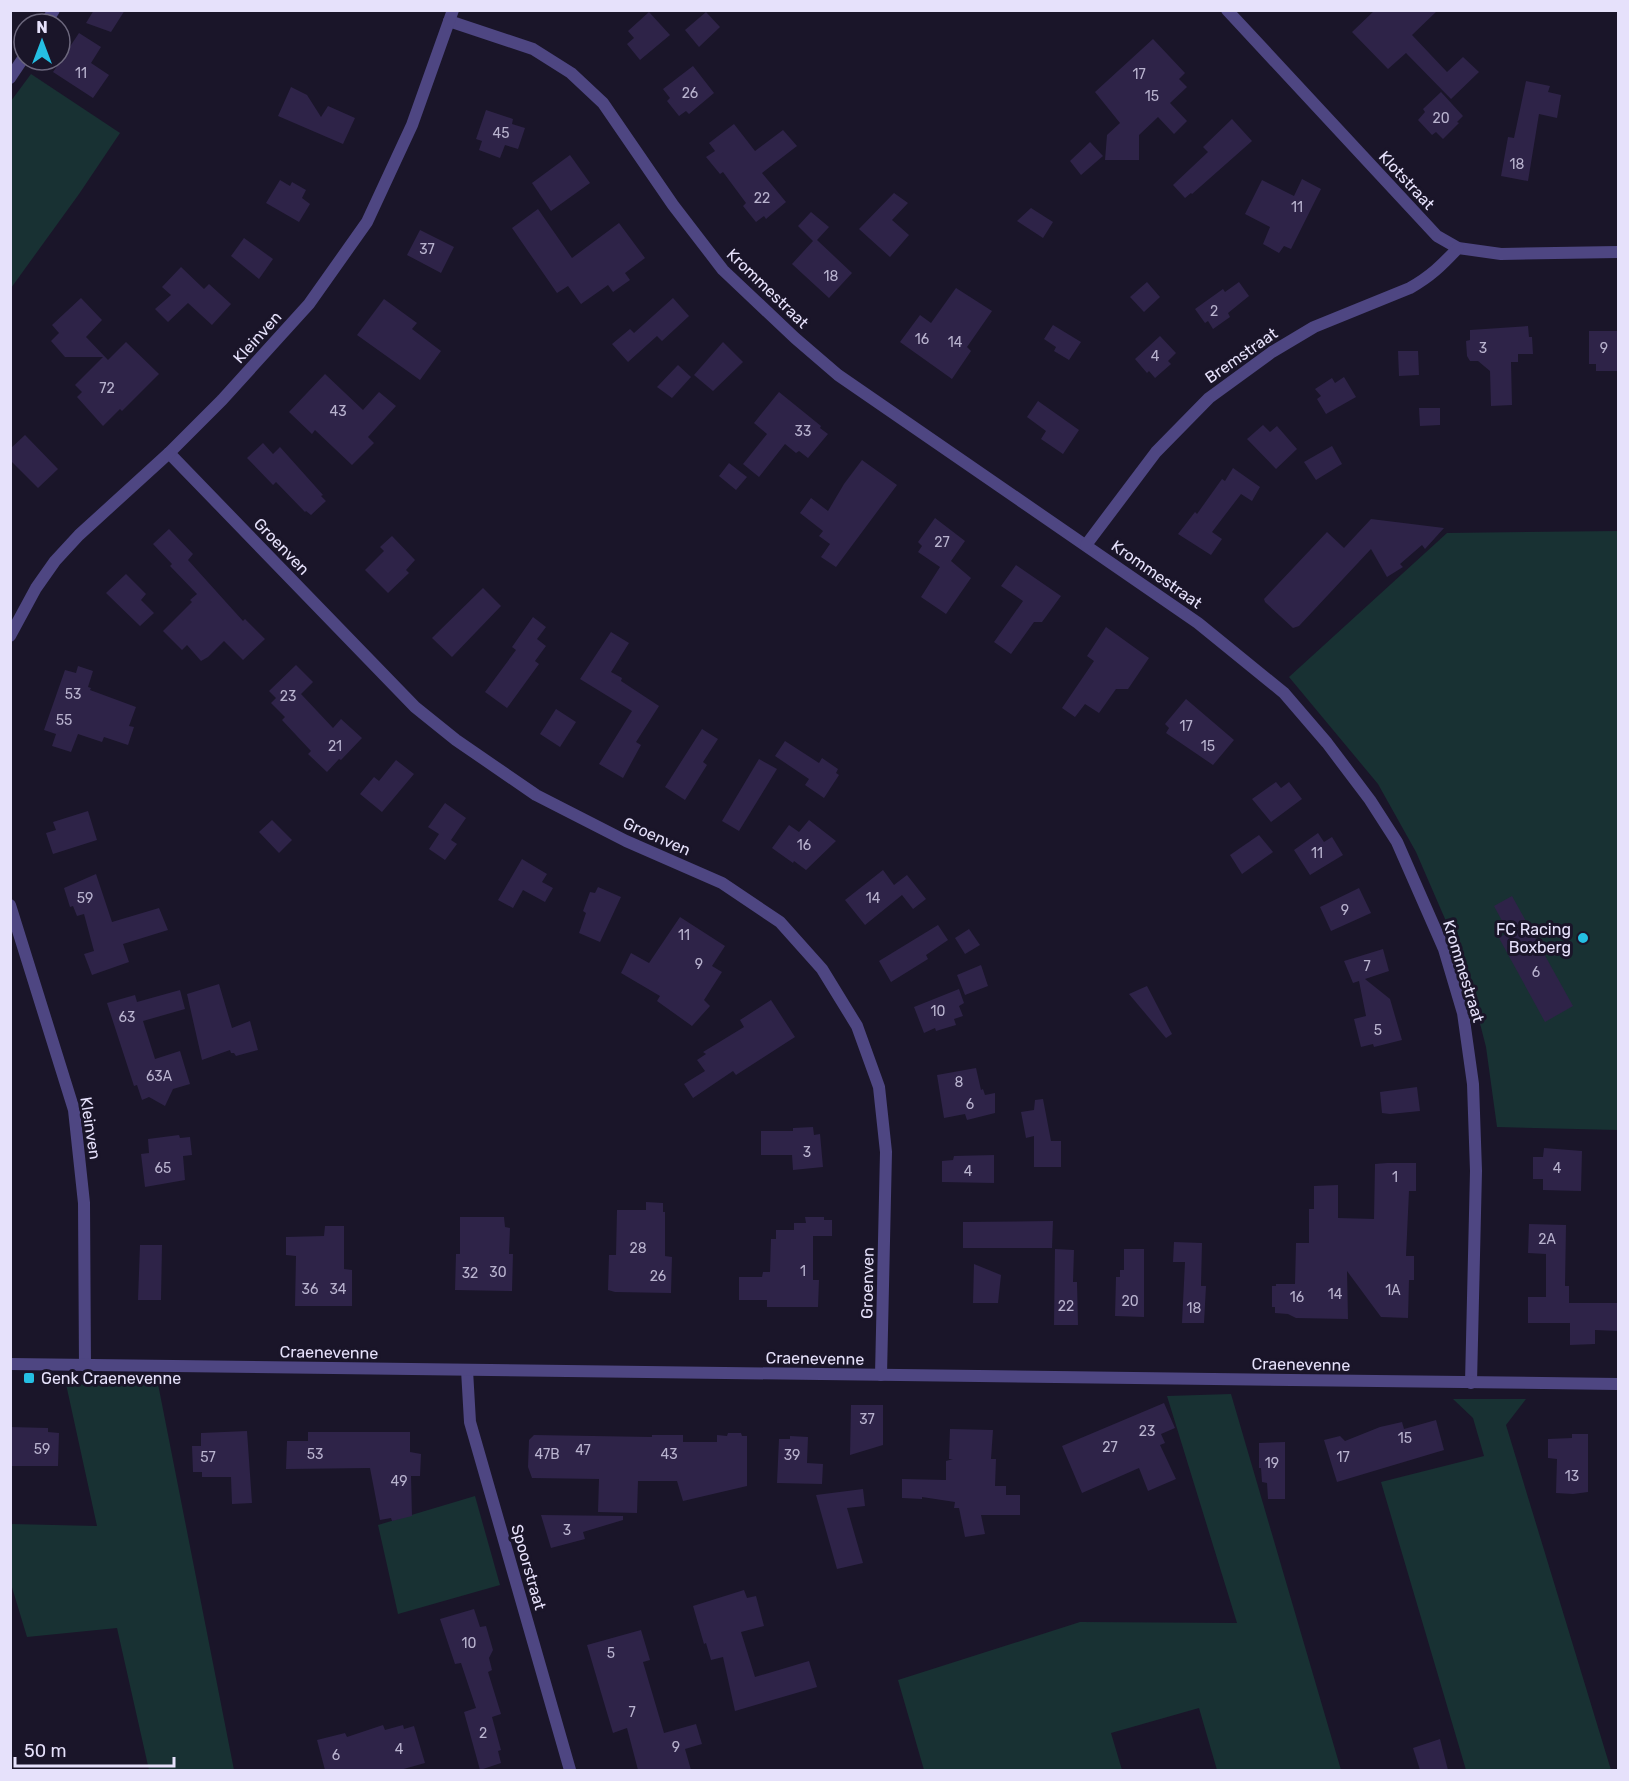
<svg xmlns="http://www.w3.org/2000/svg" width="1629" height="1781" font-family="Rubik,sans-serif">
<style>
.green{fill:#183133}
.building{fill:#2e2348}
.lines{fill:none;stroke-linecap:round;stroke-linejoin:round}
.minor{stroke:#4e4682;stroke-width:12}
.tertiary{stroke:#4e4682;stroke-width:12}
.poi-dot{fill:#25bfe3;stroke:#1a1529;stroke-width:2}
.labels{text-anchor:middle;stroke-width:6;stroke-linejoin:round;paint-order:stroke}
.number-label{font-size:14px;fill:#b8b2ce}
.street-label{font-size:16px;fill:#e6e1fb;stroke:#1a1529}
.poi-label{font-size:16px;fill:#e6e1fb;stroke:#1a1529;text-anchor:end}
</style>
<rect width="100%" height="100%" fill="#1a1529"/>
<!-- green -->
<g class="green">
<path d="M31 74 120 133 79 194 11 288V101Z"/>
<path d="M1618 531V1130L1497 1127 1486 1047 1465 965 1416 852 1378 784 1289 677 1447 533Z"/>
<path d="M66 1384H158L234 1770H149L117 1628 27 1637 11 1584V1524L97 1526Z"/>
<path d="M1231 1394 1341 1770H1217L1199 1708 1111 1733 1122 1770H924L898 1680 1080 1622 1237 1623 1167 1396Z"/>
<path d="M1453 1399H1526L1506 1425 1611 1770H1466L1381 1482 1484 1456 1473 1418Z"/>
<path d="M475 1496 500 1585 398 1614 378 1525Z"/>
</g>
<!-- building -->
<g class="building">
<path d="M94 10H125L111 32 86 23Z"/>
<path d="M1375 10H1438L1412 35 1447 72 1463 57 1479 72 1451 99 1406 53 1388 69 1352 32Z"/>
<path d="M649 12 670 35 640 60 627 44 634 38 628 31Z"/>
<path d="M706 12 720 27 699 47 685 30Z"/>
<path d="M79 33 101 47 91 63 109 75 93 98 53 72Z"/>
<path d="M1153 39 1185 73 1179 79 1187 87 1170 103 1187 121 1174 134 1158 117 1139 135V160H1105L1107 135 1120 123 1095 92Z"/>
<path d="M693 66 714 93 689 114 686 111 679 116 667 101 670 98 663 89Z"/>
<path d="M1526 81 1550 86 1548 92 1561 95 1557 118 1539 114 1528 181 1501 176 1508 137 1514 138Z"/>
<path d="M291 87 307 95 321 117 328 106 355 118 343 144 278 116Z"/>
<path d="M1441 92 1463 116 1457 122 1459 123 1443 139 1436 132 1432 135 1418 120 1425 112 1423 109Z"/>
<path d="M486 110 513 119 512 124 525 128 518 149 505 145 500 158 479 150 482 141 476 139Z"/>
<path d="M1232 119 1252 141 1192 194 1191 193 1185 198 1173 185 1208 152 1203 147Z"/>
<path d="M734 124 755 151 783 130 797 146 762 173 786 202 766 219 764 216 756 222 743 206 746 203 723 172 720 174 706 157 715 151 709 143Z"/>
<path d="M1090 142 1103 156 1081 175 1070 161Z"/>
<path d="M570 155 590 183 551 211 532 183Z"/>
<path d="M1302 179 1321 189 1291 249 1284 246 1279 253 1263 244 1270 227 1245 214 1262 180 1294 196Z"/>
<path d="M280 180 290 186 292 182 306 190 302 198 310 204 299 222 266 203Z"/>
<path d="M894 193 908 203 892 220 909 235 890 257 859 229Z"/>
<path d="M1031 208 1053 222 1043 238 1017 221Z"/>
<path d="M538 209 572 258 619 223 645 258 625 273 630 280 613 292 608 285 581 304 568 286 557 293 512 228Z"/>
<path d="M811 212 829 227 817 240 852 273 829 298 792 264 813 241 798 226Z"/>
<path d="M420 230 454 247 441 273 407 255Z"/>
<path d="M244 238 273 259 259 279 231 256Z"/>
<path d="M181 267 204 289 209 284 231 304 212 325 188 303 168 322 155 309 171 295 162 287Z"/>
<path d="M1147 282 1160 297 1144 312 1130 297Z"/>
<path d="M1239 282 1249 296 1228 313 1230 317 1213 329 1208 321 1205 323 1195 309 1223 289 1225 292Z"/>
<path d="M956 288 992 311 967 347 971 351 952 379 900 342 920 315 931 323Z"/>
<path d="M81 298 102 320 86 337 108 360 126 342 159 374 122 411 120 409 103 426 77 397 82 392 75 385 103 357H65L51 341 59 333 52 325Z"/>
<path d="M673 298 689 316 662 341 657 336 628 362 612 344 630 329 634 333Z"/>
<path d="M384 299 417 323 412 329 441 351 420 380 357 335Z"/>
<path d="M1053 325 1081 342 1069 360 1054 351 1056 347 1044 339Z"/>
<path d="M1528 326 1529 337H1532L1533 354H1518V362H1511L1512 405 1491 406 1490 371 1478 361H1470L1467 356 1466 341 1470 340V330Z"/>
<path d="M1589 331H1618V371H1596V364H1589Z"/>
<path d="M1160 336 1176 353 1168 361 1171 364 1155 378 1149 371 1147 373 1135 359Z"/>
<path d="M723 342 743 362 713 391 694 375Z"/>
<path d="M1398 351H1418L1419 375 1399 376Z"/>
<path d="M678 365 691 377 672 398 657 387Z"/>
<path d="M325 374 363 410 379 392 396 406 368 437 374 443 352 465 315 430 312 434 289 412Z"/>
<path d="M1344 377 1356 397 1326 414 1317 399 1321 396 1315 389 1332 378 1335 383Z"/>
<path d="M779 392 821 426 820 428 828 434 808 458 799 451 796 453 785 444 759 477 743 464 767 434 754 423Z"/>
<path d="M1038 401 1079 430 1063 454 1041 439 1046 431 1027 417Z"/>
<path d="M1419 408H1440V425L1420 426Z"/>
<path d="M1263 425 1270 432 1277 426 1297 449 1276 469 1247 439Z"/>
<path d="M25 435 58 469 38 488 10 460V449Z"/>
<path d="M263 443 273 454 280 447 323 495 321 496 326 501 311 515 306 511 305 512 276 482 273 485 247 458Z"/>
<path d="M1332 446 1342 464 1316 480 1304 462Z"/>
<path d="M862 460 897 485 836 567 821 557 830 544 819 536 823 531 800 513 811 498 828 511 844 484Z"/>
<path d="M729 463 747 477 736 490 719 476Z"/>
<path d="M1233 468 1260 487 1252 501 1241 494 1212 532 1222 539 1211 555 1178 534 1195 512 1197 514 1222 479 1225 481Z"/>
<path d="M935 518 965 541 951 561 971 578 946 614 921 597 940 567 918 552 922 546 918 542Z"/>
<path d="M1371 519 1444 528 1425 549 1422 545 1400 564 1403 567 1387 577 1371 549 1299 626 1293 628 1265 602 1264 599 1327 532 1344 548Z"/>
<path d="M169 529 193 554 188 560 243 621 245 619 265 639 243 660 224 641 208 657 201 661 187 645 182 650 163 631 192 602 190 600 197 594 170 566 172 564 153 544Z"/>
<path d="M392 536 415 560 406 570 409 573 388 593 365 570 384 551 380 547Z"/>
<path d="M1016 565 1061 596 1042 622H1034L1011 654 994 642 1023 601 1001 586Z"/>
<path d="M126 574 146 594 141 600 154 613 140 626 106 593Z"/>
<path d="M483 588 501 606 452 657 432 638Z"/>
<path d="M533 617 546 627 537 639 546 646 535 661 539 664 507 708 485 692 516 650 512 647Z"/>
<path d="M1106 627 1149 658 1128 689H1116L1099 713 1085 704 1075 717 1062 708 1094 661 1087 656Z"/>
<path d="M611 632 629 643 611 672 622 678 621 681 659 706 636 742 641 745 623 778 599 764 632 711 580 679Z"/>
<path d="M296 665 313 682 301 694 333 728 341 719 362 738 341 760 339 759 327 772 308 754 311 751 282 720 285 717 271 703 276 698 269 691Z"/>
<path d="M78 666 93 671 88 687 91 688 90 690 136 707 129 726 134 727 128 745 104 737 102 742 78 734 71 752 52 746 56 734 44 730 65 670 76 673Z"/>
<path d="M1186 699 1234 740 1213 765 1166 733 1169 728 1165 724Z"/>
<path d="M556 709 576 722 560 747 540 734Z"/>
<path d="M702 729 718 739 703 762 707 765 685 800 665 787Z"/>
<path d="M785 741 819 763 822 758 838 769 836 773 839 775 824 798 805 785 809 779 775 756Z"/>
<path d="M759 759 777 769 739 831 722 821Z"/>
<path d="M396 760 414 774 382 812 360 794 374 777 379 781Z"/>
<path d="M1276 782 1281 788 1289 782 1302 799 1271 822 1252 799Z"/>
<path d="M445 803 466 818 451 840 457 844 445 860 429 849 439 834 428 827Z"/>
<path d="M88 811 97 840 53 854 46 833 56 830 53 822Z"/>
<path d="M272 820 292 840 279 853 259 832Z"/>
<path d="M809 820 836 841 806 870 794 861 793 863 772 848 789 825 799 832Z"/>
<path d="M1318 833 1324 842 1332 837 1343 855 1310 875 1294 850Z"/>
<path d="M1259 835 1273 852 1242 874 1230 855Z"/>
<path d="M522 859 547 874 542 882 553 888 545 902 523 890 513 908 498 900Z"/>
<path d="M883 870 894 885 907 875 926 899 913 909 902 895 865 925 845 900Z"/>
<path d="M96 874 112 922 159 908 168 930 123 944 129 962 92 975 84 954 94 951 84 914 77 916 73 906 70 907 64 888Z"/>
<path d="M598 887 621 897 600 942 579 933 586 913 583 911 590 892 595 893Z"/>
<path d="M1359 888 1371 913 1331 931 1320 907Z"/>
<path d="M1512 896 1573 1006 1545 1022 1499 938 1508 932 1494 906Z"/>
<path d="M680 917 725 946 712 966 722 972 704 1000 710 1006 692 1026 657 1001 660 996 621 973 631 953 649 963Z"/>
<path d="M938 925 948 940 926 955 928 959 891 982 879 961Z"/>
<path d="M969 929 980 945 965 954 955 938Z"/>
<path d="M1383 949 1389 971 1365 979 1390 999 1402 1040 1374 1047 1373 1044 1361 1047 1354 1019 1366 1016 1359 981 1353 983 1344 961Z"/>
<path d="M981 965 988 986 965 995 957 975Z"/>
<path d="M219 984 232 1028 250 1021 258 1050 236 1056 234 1053H231L230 1050 202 1060 187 994Z"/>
<path d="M1147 986 1172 1034 1166 1038 1129 994Z"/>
<path d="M959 989 964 1003 959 1006 963 1016 954 1019 956 1025 936 1031 935 1028 924 1033 914 1007Z"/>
<path d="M180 990 185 1009 143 1021 155 1059 180 1051 190 1084 173 1089 165 1106 149 1097 142 1100 137 1085 134 1086 107 1003 135 995 137 1002Z"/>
<path d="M771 1000 795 1037 736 1075 733 1071 693 1098 684 1084 705 1071 697 1060 706 1054 703 1052 744 1027 740 1020Z"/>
<path d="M976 1068 981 1090 983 1089 985 1095 995 1093V1113L967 1120 965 1114 944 1118 937 1075Z"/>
<path d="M1417 1087 1420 1111 1390 1114 1382 1113 1380 1092Z"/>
<path d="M1043 1099 1051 1141H1061V1167H1034V1136L1026 1138 1021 1112 1034 1110 1035 1100Z"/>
<path d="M813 1127 814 1135 820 1134 823 1167 793 1170 792 1155H761V1131H793V1128Z"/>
<path d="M179 1135 180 1138 190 1137 192 1155 183 1156 185 1180 145 1187 141 1154 149 1153 148 1139Z"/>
<path d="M1544 1148 1582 1151 1581 1191 1543 1190V1179H1533V1157H1543Z"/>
<path d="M994 1155V1183L942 1182V1161L953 1160 954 1156Z"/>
<path d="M1387 1163H1416V1191H1409L1406 1256H1414V1280H1409L1408 1318 1381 1317 1347 1271 1348 1319 1296 1318 1288 1314 1275 1313V1307H1272V1286H1276V1284H1295L1296 1243H1309V1209H1314V1186L1338 1185V1218L1374 1219 1375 1164Z"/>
<path d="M646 1202 663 1203V1212H665V1256L672 1257 671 1293 615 1292 608 1290 609 1255H616L617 1210H646Z"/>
<path d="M460 1217H504L505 1227 510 1228 509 1254H513L512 1291 455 1290 456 1254H460Z"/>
<path d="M805 1217H824V1220H832V1236H813V1280H819L818 1307H767V1300H739V1277H762L763 1272H770L771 1239H776V1230H794V1223H806Z"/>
<path d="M1053 1221 1052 1248H963V1222Z"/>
<path d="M1529 1224 1566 1225 1565 1286H1569V1303H1618V1331L1595 1330V1344L1570 1345V1323H1528V1297H1546V1254L1528 1253Z"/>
<path d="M325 1226H344V1269L352 1270V1306H295L296 1256 286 1255V1237L324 1236Z"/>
<path d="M1174 1242 1202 1243 1201 1286H1206L1204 1323H1182L1185 1262H1173Z"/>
<path d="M140 1245H162L161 1300H138Z"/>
<path d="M1055 1249 1074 1250 1073 1282H1077L1078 1325H1054Z"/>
<path d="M1124 1249H1144V1317L1115 1316 1116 1277H1120V1270H1124Z"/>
<path d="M974 1264 1001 1275 998 1303H973Z"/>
<path d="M1164 1403 1175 1428 1161 1434 1165 1443 1160 1445 1176 1479 1148 1491 1139 1468 1082 1493 1062 1446Z"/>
<path d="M851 1405H883V1445L850 1455Z"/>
<path d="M1436 1420 1444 1450 1337 1482 1324 1440 1340 1436 1345 1441 1380 1427 1402 1422 1404 1429Z"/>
<path d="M10 1427 48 1428V1432L59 1433 58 1466H10Z"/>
<path d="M950 1429 993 1430 991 1459H996L995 1486H1006V1495H1020V1515H981L985 1534 965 1537 959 1508H954L955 1502 922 1497V1499L902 1498V1479L946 1480V1461L953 1459H949Z"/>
<path d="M247 1431 252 1503 232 1504 231 1477H202V1472H193L192 1446H201V1433Z"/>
<path d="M308 1432H410V1452L421 1454 420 1476H411L412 1516 392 1521 391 1518 380 1520 370 1468 286 1469 287 1441H308Z"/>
<path d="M728 1433H741L742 1436H747V1486L683 1501 677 1481H638L637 1513 598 1512 599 1479 532 1478 528 1467 529 1440 534 1435 652 1437V1435H683V1442H717V1435L727 1436Z"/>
<path d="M1572 1434H1588V1492L1573 1494 1556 1493 1557 1459 1548 1458V1439L1572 1438Z"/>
<path d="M790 1436 808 1437 807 1463 823 1464 822 1484 777 1483 779 1439H790Z"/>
<path d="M1285 1442V1499H1268L1267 1483 1262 1482 1261 1468H1259V1443Z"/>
<path d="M863 1489 865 1506 847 1508 863 1563 837 1569 816 1495Z"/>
<path d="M541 1515 623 1516V1520L583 1532 585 1539 551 1548Z"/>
<path d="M744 1590 747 1598 756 1596 764 1626 741 1632 755 1677 809 1661 817 1687 735 1711 723 1657 711 1660 706 1643 704 1644 693 1606Z"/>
<path d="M474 1609 480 1627 486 1626 493 1650 489 1658 492 1670 488 1672 501 1714 492 1717 501 1750 498 1751 501 1763 480 1770 464 1712 476 1708 461 1663 455 1664 440 1619Z"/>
<path d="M641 1630 650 1660 643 1662 664 1733 696 1724 702 1744 685 1749 691 1770H638L627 1728 613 1733 587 1645Z"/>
<path d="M383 1725 385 1730 403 1725 404 1729 414 1726 425 1763 400 1770H325L317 1740 345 1733 347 1737Z"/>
<path d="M1440 1739 1448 1770H1420L1413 1748Z"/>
</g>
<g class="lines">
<!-- minor -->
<g class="minor">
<path d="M1227 10 1437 236 1458 248 1501 254 1618 252"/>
<path d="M449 21 533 49 571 73 603 103 673 205 723 270 795 338 838 375 1198 623 1284 693 1327 743 1370 800 1397 842 1444 949 1463 1013 1473 1084 1476 1171 1471 1383"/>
<path d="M45 24 54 10"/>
<path d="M10 78 24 57"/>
<path d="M169 453 415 707 456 740 536 795 626 841 722 883 780 922 822 969 857 1026 879 1087 886 1152 881 1375"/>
<path d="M1086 545 1156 452 1209 398 1272 352 1314 327 1410 288C1431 276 1441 266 1458 248"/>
<path d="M10 636 36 588 55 561 79 535 169 453 222 400 309 304 367 222 412 125 453 10"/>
<path d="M10 905 74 1110 84 1203 85 1366"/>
<path d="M467 1370 470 1422 570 1770"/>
</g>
<!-- tertiary -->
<path class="tertiary" d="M10 1364 1618 1384"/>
</g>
<!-- markers -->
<g class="poi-dot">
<circle cx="1583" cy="938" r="6"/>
<rect x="23" y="1372" width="12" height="12" rx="3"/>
</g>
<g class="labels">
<!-- number labels -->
<g class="number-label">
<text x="81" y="78">11</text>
<text x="1139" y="79">17</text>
<text x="690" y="98">26</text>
<text x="1152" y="101">15</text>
<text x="1441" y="123">20</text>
<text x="501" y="138">45</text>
<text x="1517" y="169">18</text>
<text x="762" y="203">22</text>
<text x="1297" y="212">11</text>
<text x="427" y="254">37</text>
<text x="831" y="281">18</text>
<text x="1214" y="316">2</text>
<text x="922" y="344">16</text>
<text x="955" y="347">14</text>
<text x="1483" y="353">3</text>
<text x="1604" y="353">9</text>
<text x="1155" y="361">4</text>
<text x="107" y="393">72</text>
<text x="338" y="416">43</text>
<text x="803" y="436">33</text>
<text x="942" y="547">27</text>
<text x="73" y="699">53</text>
<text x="288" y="701">23</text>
<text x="64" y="725">55</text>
<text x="1186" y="731">17</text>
<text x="335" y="751">21</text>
<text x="1208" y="751">15</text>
<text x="804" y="850">16</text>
<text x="1317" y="858">11</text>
<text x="85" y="903">59</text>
<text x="873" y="903">14</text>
<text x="1345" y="915">9</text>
<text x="684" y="940">11</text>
<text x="699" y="969">9</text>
<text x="1367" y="971">7</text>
<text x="1536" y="977">6</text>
<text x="938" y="1016">10</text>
<text x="127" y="1022">63</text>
<text x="1378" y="1035">5</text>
<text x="159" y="1081">63A</text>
<text x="959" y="1087">8</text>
<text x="970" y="1109">6</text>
<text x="807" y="1157">3</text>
<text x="163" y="1173">65</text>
<text x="1557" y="1173">4</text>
<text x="968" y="1176">4</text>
<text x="1395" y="1182">1</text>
<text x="1547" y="1244">2A</text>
<text x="638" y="1253">28</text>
<text x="803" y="1276">1</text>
<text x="498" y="1277">30</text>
<text x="470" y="1278">32</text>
<text x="658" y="1281">26</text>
<text x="310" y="1294">36</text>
<text x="338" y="1294">34</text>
<text x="1393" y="1295">1A</text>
<text x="1335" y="1299">14</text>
<text x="1297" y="1302">16</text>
<text x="1130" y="1306">20</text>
<text x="1066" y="1311">22</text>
<text x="1194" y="1313">18</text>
<text x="867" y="1424">37</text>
<text x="1147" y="1436">23</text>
<text x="1405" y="1443">15</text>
<text x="1110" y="1452">27</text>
<text x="42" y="1454">59</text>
<text x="583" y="1455">47</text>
<text x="315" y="1459">53</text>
<text x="547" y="1459">47B</text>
<text x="669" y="1459">43</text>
<text x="792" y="1460">39</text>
<text x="208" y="1462">57</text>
<text x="1343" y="1462">17</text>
<text x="1272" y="1468">19</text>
<text x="1572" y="1481">13</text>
<text x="399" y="1486">49</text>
<text x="567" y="1535">3</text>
<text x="469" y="1648">10</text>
<text x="611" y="1658">5</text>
<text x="632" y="1717">7</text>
<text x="483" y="1738">2</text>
<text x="676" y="1752">9</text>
<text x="399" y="1754">4</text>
<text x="336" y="1760">6</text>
</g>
<!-- street labels -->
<g class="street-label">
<text transform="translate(1407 180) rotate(47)" y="6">Klotstraat</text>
<text transform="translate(768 288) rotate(44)" y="6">Krommestraat</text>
<text transform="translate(257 337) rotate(-48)" y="6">Kleinven</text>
<text transform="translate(1241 355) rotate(-35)" y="6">Bremstraat</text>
<text transform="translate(282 546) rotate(46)" y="6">Groenven</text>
<text transform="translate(1157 574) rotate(35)" y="6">Krommestraat</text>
<text transform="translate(657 836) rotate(24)" y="6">Groenven</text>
<text transform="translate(1464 971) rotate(73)" y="6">Krommestraat</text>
<text transform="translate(91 1128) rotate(81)" y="6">Kleinven</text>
<text transform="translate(867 1283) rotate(-89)" y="6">Groenven</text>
<text transform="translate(329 1352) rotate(1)" y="6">Craenevenne</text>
<text transform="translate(815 1358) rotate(1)" y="6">Craenevenne</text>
<text transform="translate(1301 1364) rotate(1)" y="6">Craenevenne</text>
<text transform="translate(529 1567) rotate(74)" y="6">Spoorstraat</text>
</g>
<!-- poi labels -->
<g class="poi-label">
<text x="1571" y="935">FC Racing<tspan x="1571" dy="18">Boxberg</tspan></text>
<text x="41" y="1384" text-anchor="start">Genk Craenevenne</text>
</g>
</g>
<!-- border -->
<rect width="1629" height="1781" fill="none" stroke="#e6e1fb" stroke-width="24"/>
<!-- north arrow -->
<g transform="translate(42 42)"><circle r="28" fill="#1a1529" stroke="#6c677d" stroke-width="1.5"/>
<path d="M0-4.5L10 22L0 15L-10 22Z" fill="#25bfe3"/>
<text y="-9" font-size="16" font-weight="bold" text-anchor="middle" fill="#e6e1fb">N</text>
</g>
<!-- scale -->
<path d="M15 1757v9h159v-9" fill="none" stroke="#e6e1fb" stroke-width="3"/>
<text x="24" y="1757" font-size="18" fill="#e6e1fb" stroke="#1a1529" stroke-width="4.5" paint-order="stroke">50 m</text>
</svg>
